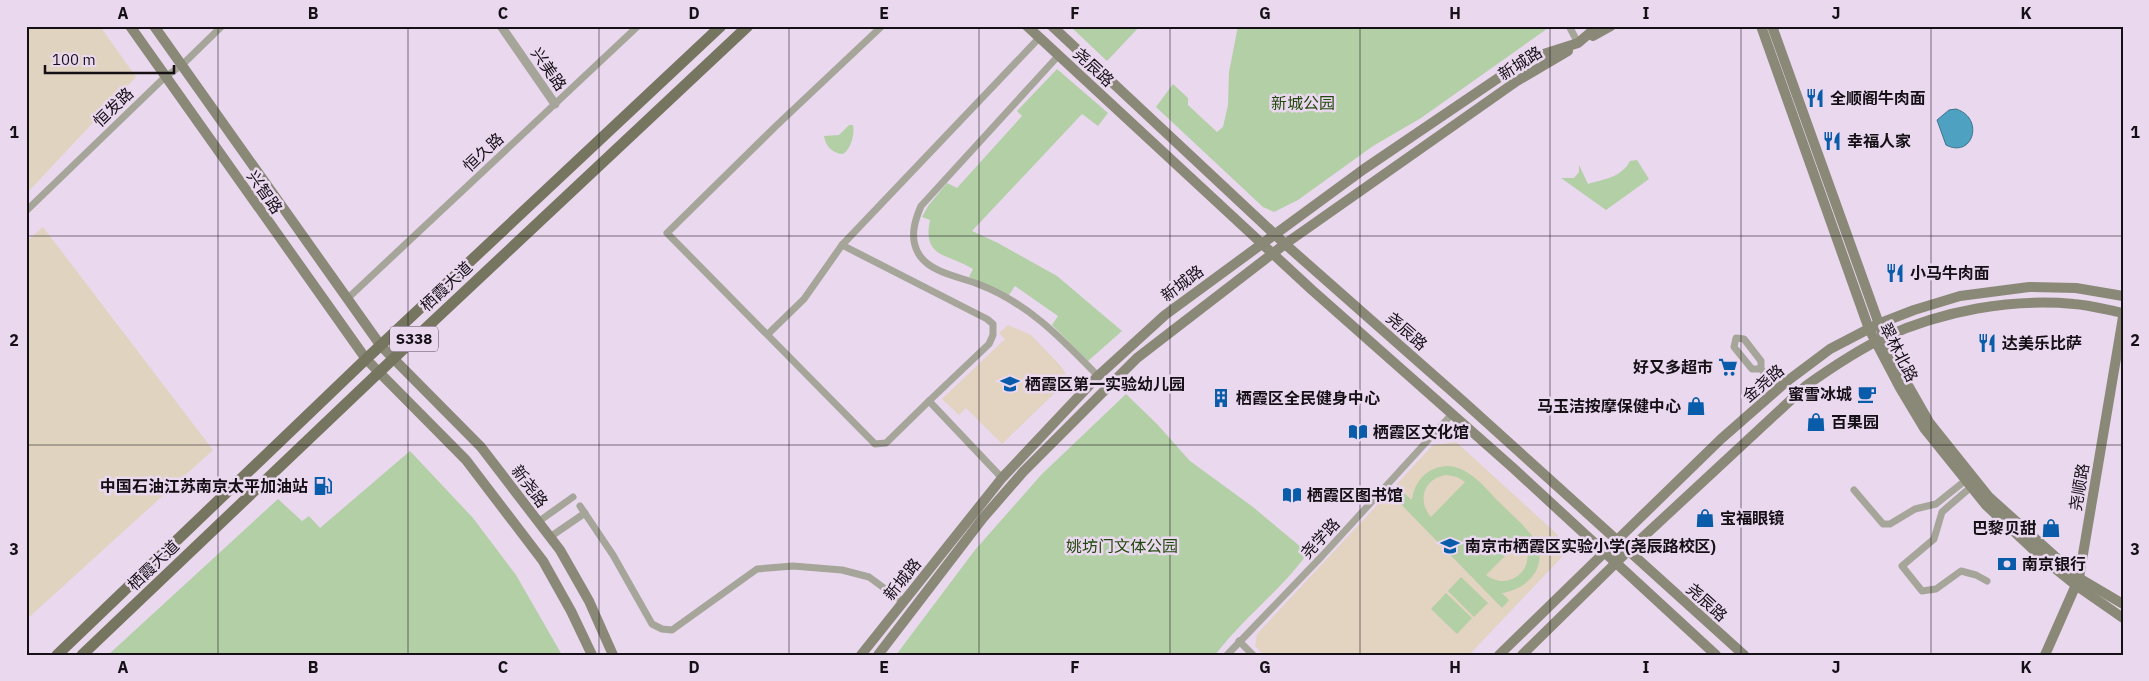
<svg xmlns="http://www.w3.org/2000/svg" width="2149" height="681" font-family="'IBM Plex Sans','Noto Sans SC',sans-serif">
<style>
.industrial{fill:#e0d4c0}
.education{fill:#e3d3c1}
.green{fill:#b2cfa6;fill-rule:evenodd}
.water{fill:#4ea1c0;stroke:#3d758d}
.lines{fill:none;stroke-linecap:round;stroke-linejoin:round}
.minor{stroke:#a6a59a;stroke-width:7}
.tertiary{stroke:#a6a59a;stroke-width:9}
.secondary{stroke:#8a8978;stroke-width:10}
.primary{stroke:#767560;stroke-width:11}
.grid{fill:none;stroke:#150f16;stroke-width:1;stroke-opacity:0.55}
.labels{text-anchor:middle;stroke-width:5;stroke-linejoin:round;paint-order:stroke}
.shield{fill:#ead8ef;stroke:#554b57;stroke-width:1}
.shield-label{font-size:15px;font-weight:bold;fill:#150f16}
.street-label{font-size:16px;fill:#150f16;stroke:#ead8ef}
.poi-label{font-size:16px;font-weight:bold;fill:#150f16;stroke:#ead8ef;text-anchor:start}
.park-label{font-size:16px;fill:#22490d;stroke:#ead8ef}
.neatline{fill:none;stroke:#150f16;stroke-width:2}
.grid-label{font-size:16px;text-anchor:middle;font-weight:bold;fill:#150f16}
</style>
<rect width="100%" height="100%" fill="#ead8ef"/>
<!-- industrial -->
<g class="industrial">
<path d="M26 26H100L136 77 26 194Z"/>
<path d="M43 227 213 450 26 620V242Z"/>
</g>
<!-- education -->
<g class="education">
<path d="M1008 325 1031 335 1059 364 1068 377 1065 383 1002 444 966 408 959 415 942 399 1005 339 999 333Z"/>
<path d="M1456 442 1558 535 1562 557 1469 655H1264L1255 646 1257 634 1433 445Z"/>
</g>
<!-- green -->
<g class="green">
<path d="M1070 26H1140L1107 61Z"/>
<path d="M1238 26H1551L1421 118 1373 146 1298 200 1274 212 1263 207 1156 107 1173 84 1188 98V105L1217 132 1223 127 1228 105 1229 72Z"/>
<path d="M1057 69 1108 113 1098 126 1082 114 972 231 998 243 1057 276 1122 331 1088 361 1052 325 1058 316 1015 286 1009 295 969 277 973 269C948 253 922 259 930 220L922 217 928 206 947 183 957 188 1022 116 1017 111Z"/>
<path d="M849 125H853C855 134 851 149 843 154 832 153 826 147 824 136L839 135Z"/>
<path d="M1637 160 1649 179 1606 210 1561 178H1574L1579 172V165L1588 184C1604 179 1621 178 1630 161Z"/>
<path d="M1126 394 1157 424 1190 461 1253 507 1308 553C1281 590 1243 618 1215 655H896L975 550 1041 475Z"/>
<path d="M410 451 473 518 516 575 562 655H108L278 499 302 521 309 516 320 528Z"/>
<path d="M1448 466C1471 468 1485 488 1500 503 1511 514 1524 525 1533 537 1551 564 1529 589 1502 593L1509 600 1502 608 1391 494 1397 487 1412 500C1415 480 1427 467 1448 466ZM1447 475 1457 477 1465 482 1431 517C1416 500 1425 477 1447 475ZM1521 540C1541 564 1511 594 1486 575Z"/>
<path d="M1461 577 1488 603 1474 617 1448 591Z"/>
<path d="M1446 593 1472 618 1457 634 1431 609Z"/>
</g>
<!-- water -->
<path class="water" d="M1956 109C1985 118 1973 159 1946 145L1937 120 1949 110Z"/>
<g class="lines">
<!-- minor -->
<g class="minor">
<path d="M882 26 777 125 667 233 875 444 886 443 929 401 1002 478"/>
<path d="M1569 26 1578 43"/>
<path d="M1059 55 921 206C914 222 909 240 920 256 932 273 960 277 978 284 1028 303 1061 338 1098 376"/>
<path d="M26 211 165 77 182 65 222 26"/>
<path d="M842 245 987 319 993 324V335L989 344 929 401"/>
<path d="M347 299 638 26"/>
<path d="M768 334 804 299 842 245 1040 37"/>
<path d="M1761 369H1752L1734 347 1736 338 1744 339 1761 361V369L1778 389"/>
<path d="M1971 487 1942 512 1934 539 1902 566 1922 591 1936 589 1961 571 1976 575 1987 581"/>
<path d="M1854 490 1883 524H1890L1915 509 1936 504 1966 480"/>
<path d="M580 506 613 555 652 624 662 629 672 630 757 569 793 566 842 570 869 577 903 602"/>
<path d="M538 522 573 497"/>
<path d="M550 537 585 513"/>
<path d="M1239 641 1253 655"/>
<path d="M1227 655 1322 556 1451 415"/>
</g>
<!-- tertiary -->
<path class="tertiary" d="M501 26 555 104"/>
<!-- secondary -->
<g class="secondary">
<path d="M130 26 366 359 466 460 543 561 571 611 592 655"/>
<path d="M154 26 381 346 481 447 560 550 589 601 613 655"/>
<path d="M1027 26 1312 290 1512 467 1716 655"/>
<path d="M1052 26 1285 244 1464 402 1744 655"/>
<path d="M1761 26 1869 329 1900 388 1924 428 1986 505 2042 558 2077 586 2123 618"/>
<path d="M1772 26 1884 338 1893 359 1929 422 1989 497 2079 578 2123 604"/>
<path d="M1593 36 1611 26"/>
<path d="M861 655 1002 478 1098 376 1165 315 1364 169 1525 60 1578 43 1598 26"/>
<path d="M878 655 983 518 1023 472 1137 358 1285 244 1517 81 1568 51"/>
<path d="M1499 655 1721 439 1786 382 1830 349 1878 324 1914 310 1960 296 2029 287 2076 288 2123 296"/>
<path d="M1522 655 1628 551 1807 385C1831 368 1858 350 1885 337 1942 311 2011 298 2074 304 2090 305 2107 310 2123 313"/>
<path d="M2045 655 2079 578 2123 317"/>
</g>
<!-- primary -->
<g class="primary">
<path d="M57 655 366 359 721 26"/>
<path d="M82 655 394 358 748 26"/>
</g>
</g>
<!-- grid -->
<path class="grid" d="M218 26V655M408 26V655M599 26V655M789 26V655M979 26V655M1170 26V655M1360 26V655M1550 26V655M1741 26V655M1931 26V655M26 236H2123M26 445H2123"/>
<!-- icons -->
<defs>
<g id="restaurant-bare" transform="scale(1.5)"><path d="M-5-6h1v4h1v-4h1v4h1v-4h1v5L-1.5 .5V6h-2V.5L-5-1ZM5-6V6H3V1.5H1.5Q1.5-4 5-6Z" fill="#095caa" stroke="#ead8ef" stroke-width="2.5" paint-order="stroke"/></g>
<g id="supermarket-bare" transform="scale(1.5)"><path d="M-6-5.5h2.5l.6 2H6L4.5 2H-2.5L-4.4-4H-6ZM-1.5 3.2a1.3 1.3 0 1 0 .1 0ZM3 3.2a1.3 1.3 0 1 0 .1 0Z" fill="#095caa" stroke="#ead8ef" stroke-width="2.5" paint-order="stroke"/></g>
<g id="school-bare" transform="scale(1.5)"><path d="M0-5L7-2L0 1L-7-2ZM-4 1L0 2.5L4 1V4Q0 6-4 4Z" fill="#095caa" stroke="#ead8ef" stroke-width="2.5" paint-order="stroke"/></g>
<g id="cafe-bare" transform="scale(1.5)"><path d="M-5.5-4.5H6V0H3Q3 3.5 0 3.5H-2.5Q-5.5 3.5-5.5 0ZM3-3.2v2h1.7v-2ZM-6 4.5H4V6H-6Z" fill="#095caa" stroke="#ead8ef" stroke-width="2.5" paint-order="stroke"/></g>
<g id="building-bare" transform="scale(1.5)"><path d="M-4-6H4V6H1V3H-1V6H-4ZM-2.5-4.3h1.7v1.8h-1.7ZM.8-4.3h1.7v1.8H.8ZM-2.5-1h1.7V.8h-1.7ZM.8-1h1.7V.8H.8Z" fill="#095caa" stroke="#ead8ef" stroke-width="2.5" paint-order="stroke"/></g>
<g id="shop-bare" transform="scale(1.5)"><path d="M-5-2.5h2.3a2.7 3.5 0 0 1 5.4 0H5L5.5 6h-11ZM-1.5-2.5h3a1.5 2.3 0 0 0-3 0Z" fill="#095caa" stroke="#ead8ef" stroke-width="2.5" paint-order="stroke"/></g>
<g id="library-bare" transform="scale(1.5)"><path d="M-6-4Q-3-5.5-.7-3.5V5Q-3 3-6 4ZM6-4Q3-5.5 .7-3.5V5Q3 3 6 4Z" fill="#095caa" stroke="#ead8ef" stroke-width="2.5" paint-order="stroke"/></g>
<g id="fuel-bare" transform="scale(1.5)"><path d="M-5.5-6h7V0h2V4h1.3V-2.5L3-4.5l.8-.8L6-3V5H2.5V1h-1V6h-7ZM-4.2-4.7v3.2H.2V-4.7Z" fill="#095caa" stroke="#ead8ef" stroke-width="2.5" paint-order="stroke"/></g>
<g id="bank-bare" transform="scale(1.5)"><path d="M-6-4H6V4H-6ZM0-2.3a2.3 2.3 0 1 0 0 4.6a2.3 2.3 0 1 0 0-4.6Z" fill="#095caa" stroke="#ead8ef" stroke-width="2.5" paint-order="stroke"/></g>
</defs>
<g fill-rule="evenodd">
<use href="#restaurant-bare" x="1815" y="98"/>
<use href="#restaurant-bare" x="1832" y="141"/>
<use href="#restaurant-bare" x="1895" y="273"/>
<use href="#restaurant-bare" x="1987" y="343"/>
<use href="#supermarket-bare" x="1728" y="367"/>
<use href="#school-bare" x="1010" y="384"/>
<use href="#cafe-bare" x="1867" y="394"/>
<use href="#building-bare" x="1221" y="398"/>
<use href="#shop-bare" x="1696" y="406"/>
<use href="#shop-bare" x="1816" y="422"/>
<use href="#library-bare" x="1358" y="432"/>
<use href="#fuel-bare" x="323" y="486"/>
<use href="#library-bare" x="1292" y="495"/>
<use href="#shop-bare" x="1705" y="518"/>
<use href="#shop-bare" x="2051" y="528"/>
<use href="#school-bare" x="1450" y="546"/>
<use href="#bank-bare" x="2007" y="564"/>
</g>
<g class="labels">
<!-- shield labels -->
<rect class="shield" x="390" y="326.5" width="48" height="25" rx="4"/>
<g class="shield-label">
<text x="414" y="344">S338</text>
</g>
<!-- street labels -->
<g class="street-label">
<text transform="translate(1520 63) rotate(-32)" y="6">新城路</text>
<text transform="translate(1094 67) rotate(43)" y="6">尧辰路</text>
<text transform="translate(549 69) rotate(55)" y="6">兴美路</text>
<text transform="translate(113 107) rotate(-44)" y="6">恒发路</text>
<text transform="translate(483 152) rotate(-43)" y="6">恒久路</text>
<text transform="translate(265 192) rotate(55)" y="6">兴智路</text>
<text transform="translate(1182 283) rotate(-37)" y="6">新城路</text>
<text transform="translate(446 286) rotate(-43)" y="6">栖霞大道</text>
<text transform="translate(1407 331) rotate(41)" y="6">尧辰路</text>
<text transform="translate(1899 352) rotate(63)" y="6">翠林北路</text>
<text transform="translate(1763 383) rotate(-40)" y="6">金尧路</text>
<text transform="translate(530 486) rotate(53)" y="6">新尧路</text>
<text transform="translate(2079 487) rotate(-80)" y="6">尧顺路</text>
<text transform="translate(1320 538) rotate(-47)" y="6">尧学路</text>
<text transform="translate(153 565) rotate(-44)" y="6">栖霞大道</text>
<text transform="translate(902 579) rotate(-51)" y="6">新城路</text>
<text transform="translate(1707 602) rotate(42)" y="6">尧辰路</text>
</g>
<!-- poi labels -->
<g class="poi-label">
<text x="1830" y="104">全顺阁牛肉面</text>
<text x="1847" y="147">幸福人家</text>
<text x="1910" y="279">小马牛肉面</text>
<text x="2002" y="349">达美乐比萨</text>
<text x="1713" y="373" text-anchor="end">好又多超市</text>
<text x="1025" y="390">栖霞区第一实验幼儿园</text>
<text x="1852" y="400" text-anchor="end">蜜雪冰城</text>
<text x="1236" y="404">栖霞区全民健身中心</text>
<text x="1681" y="412" text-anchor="end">马玉洁按摩保健中心</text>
<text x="1831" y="428">百果园</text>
<text x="1373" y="438">栖霞区文化馆</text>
<text x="308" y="492" text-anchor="end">中国石油江苏南京太平加油站</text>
<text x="1307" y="501">栖霞区图书馆</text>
<text x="1720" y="524">宝福眼镜</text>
<text x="2036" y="534" text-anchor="end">巴黎贝甜</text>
<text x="1465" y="552">南京市栖霞区实验小学(尧辰路校区)</text>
<text x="2022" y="570">南京银行</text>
</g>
<!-- park labels -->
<g class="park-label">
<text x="1303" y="109">新城公园</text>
<text x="1122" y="552">姚坊门文体公园</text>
</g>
</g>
<!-- border -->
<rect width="2149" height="681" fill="none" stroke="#ead8ef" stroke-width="55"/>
<!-- scale -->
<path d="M45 65v8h129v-8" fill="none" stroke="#150f16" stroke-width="2.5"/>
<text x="52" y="65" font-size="15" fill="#150f16" stroke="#ead8ef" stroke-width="4" paint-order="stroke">100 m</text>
<rect x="28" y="28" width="2094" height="626" class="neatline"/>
<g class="grid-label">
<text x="123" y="19">A</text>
<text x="313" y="19">B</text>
<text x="503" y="19">C</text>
<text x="694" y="19">D</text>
<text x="884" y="19">E</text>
<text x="1075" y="19">F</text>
<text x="1265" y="19">G</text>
<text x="1455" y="19">H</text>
<text x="1646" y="19">I</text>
<text x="1836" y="19">J</text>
<text x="2026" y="19">K</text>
<text x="14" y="138">1</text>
<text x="2135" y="138">1</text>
<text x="14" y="346">2</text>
<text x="2135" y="346">2</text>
<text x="14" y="555">3</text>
<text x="2135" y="555">3</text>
<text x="123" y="673">A</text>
<text x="313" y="673">B</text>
<text x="503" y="673">C</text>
<text x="694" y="673">D</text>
<text x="884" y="673">E</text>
<text x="1075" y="673">F</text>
<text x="1265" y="673">G</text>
<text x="1455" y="673">H</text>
<text x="1646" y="673">I</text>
<text x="1836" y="673">J</text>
<text x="2026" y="673">K</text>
</g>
</svg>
